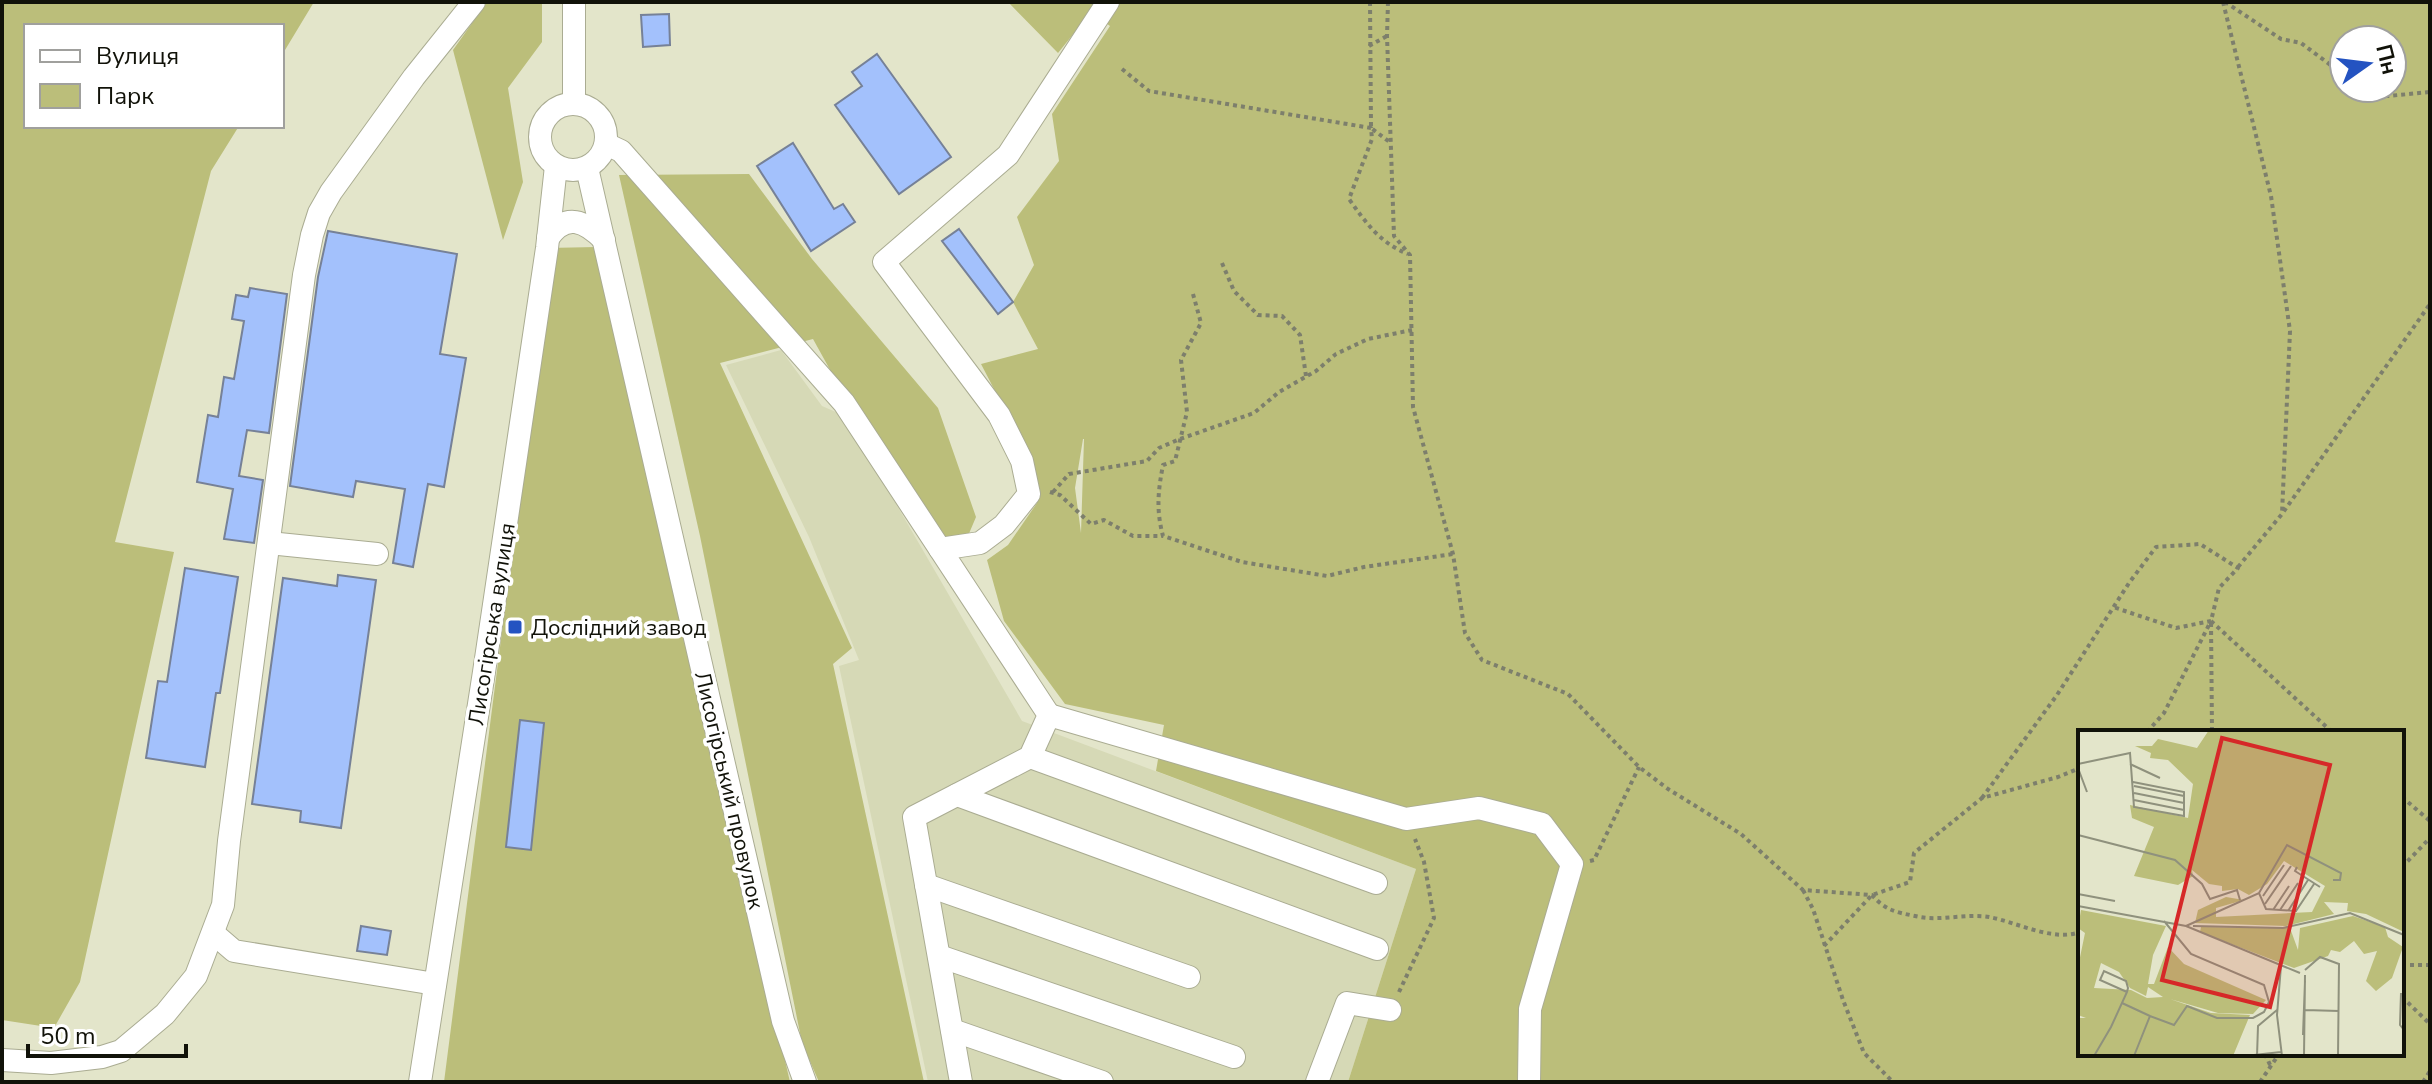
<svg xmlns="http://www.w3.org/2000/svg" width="2432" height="1084" font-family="'Nunito Sans',sans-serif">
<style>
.built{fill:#d6d9b6}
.green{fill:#bbbe7a;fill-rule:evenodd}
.building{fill:#a3c1fc;stroke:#768197;stroke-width:2}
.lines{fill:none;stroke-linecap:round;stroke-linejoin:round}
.minor-casing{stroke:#aaac92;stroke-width:24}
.path{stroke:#7d7f6c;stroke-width:4;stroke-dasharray:4 4;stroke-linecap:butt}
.minor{stroke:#fff;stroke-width:22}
.poi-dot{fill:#2453c1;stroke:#fff;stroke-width:3}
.labels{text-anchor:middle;stroke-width:7;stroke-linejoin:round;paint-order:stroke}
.street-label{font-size:22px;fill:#111209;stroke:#fff}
.poi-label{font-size:22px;fill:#111209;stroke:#fff;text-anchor:start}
.inset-road{fill:none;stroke:#8f917d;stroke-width:2}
.view{fill:#d62828;fill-opacity:0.15;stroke:#d62828;stroke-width:4}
.inset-edge{fill:none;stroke:#111209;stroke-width:4}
</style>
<rect width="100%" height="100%" fill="#e3e5ca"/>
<!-- built -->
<path class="built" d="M781 350 822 406 845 416 1022 721 1416 869 1348 1082H928L839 666 859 660 809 537 726 365Z"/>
<!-- green -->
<g class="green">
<path d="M2 2H314L282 55V26H26V126H239L211 171 115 542 174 552 80 982 54 1028 2 1020Z"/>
<path d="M487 2H542V42L508 88 523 182 503 240 453 50Z"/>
<path d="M1008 2H2430V1082H1348L1416 869 1156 771 1164 725 1065 704 1004 621 987 560 1008 545 1037 503 1030 458 981 364 1038 349 1013 302 1034 265 1017 217 1059 161 1052 114 1110 26 1091 12 1058 53ZM2344 40H2392V88H2344ZM1083 439H1084L1081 533 1075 488ZM2080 732H2402V1054H2080Z"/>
<path d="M749 174 812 259 938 408 976 517 948 583 813 339 720 363 852 648 833 664 924 1082H819L802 1043 700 536 619 175Z"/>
<path d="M597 247 790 1082H444L503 624 547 248Z"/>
</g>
<!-- building -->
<g class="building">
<path d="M669 14 670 45 643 47 641 15Z"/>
<path d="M877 54 951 157 899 194 835 105 862 86 852 72Z"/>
<path d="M793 143 834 209 843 204 855 222 811 251 757 166Z"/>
<path d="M959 229 1013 302 998 314 942 241Z"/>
<path d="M328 231 457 254 440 354 466 358 444 487 428 484 413 567 393 563 405 489 356 481 353 497 290 486 318 277Z"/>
<path d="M250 288 287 294 269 433 247 430 239 476 263 480 254 543 224 539 233 489 197 482 208 415 218 417 224 377 234 379 244 321 232 319 236 295 248 297Z"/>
<path d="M185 568 238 577 220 693H216L205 767 146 758 158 681 167 682Z"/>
<path d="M338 575 376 580 341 828 300 822 301 811 252 804 283 578 337 586Z"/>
<path d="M520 720 544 723 531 850 506 847Z"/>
<path d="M361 926 391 931 387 955 357 951Z"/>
</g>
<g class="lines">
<!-- minor casing -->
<g class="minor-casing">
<g id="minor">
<path d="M574 104V2"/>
<circle cx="573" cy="137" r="33"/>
<path d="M606 144 621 151 844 403 1049 715 1030 757 914 817 961 1082"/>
<path d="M587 168 783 1021 805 1082"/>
<path d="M548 238C566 212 585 221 604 240"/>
<path d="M269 543 377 554"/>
<path d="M940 549 980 543 1004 525 1029 494 1022 461 999 415 884 262 1008 155 1108 2"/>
<path d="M1049 715 1406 819 1479 808 1542 824 1572 864 1530 1009 1529 1082"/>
<path d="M1030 757 1376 883"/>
<path d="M957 795 1377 949"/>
<path d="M926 885 1189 977"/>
<path d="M213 933 234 951 435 984"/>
<path d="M939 956 1234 1057"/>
<path d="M952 1030 1102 1082"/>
<path d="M2 1060 51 1063 102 1057 121 1051 165 1014 196 976 223 905 229 841 304 275 312 235 319 213 331 192 414 77 474 2"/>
<path d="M420 1082 484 672 547 248 556 166"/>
<path d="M1317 1082 1347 1003 1390 1010"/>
</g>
</g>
<!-- path -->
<g class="path">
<path d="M1370 2 1371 128 1391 143"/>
<path d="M1388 2 1387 36 1394 236 1410 255 1413 407 1453 554 1465 633 1482 660 1568 694 1639 767 1668 789 1741 834 1803 890 1872 895C1885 910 1895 912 1915 916 1939 922 1965 913 1989 917 2017 922 2052 942 2080 932"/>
<path d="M2223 2 2271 196 2290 331 2282 514"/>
<path d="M2225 2 2281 39 2301 43 2344 75"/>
<path d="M1369 46 1387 36"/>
<path d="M1122 69 1149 91 1371 128 1372 139 1349 199C1366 223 1380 243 1408 254"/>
<path d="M2371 88 2388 96 2430 92"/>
<path d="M1222 263 1234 291 1258 315 1282 316 1300 335 1306 376"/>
<path d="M1193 294 1201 323 1181 360 1187 412 1175 461 1163 465C1158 491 1156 510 1163 536L1242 562 1327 576 1364 567 1453 554"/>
<path d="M1050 492 1060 495 1091 524 1104 520 1133 536H1163"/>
<path d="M1053 492 1069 474 1147 461 1159 448 1180 439 1254 413 1279 392 1316 371 1336 354 1368 339 1412 330"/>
<path d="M2238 567 2282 514 2430 304"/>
<path d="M2211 621 2332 732"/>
<path d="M2211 623 2212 732"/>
<path d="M2147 732 2164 713 2211 621"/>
<path d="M2402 797 2430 821"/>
<path d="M1982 798 2057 695 2129 583 2156 547 2200 544 2238 568 2219 588 2211 621 2176 628 2113 607"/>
<path d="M1590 861 1594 860 1639 767"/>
<path d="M2402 867 2430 838"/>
<path d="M1803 890 1813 909 1843 1000 1864 1053 1893 1082"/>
<path d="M1824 946 1872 895 1910 882 1914 853 1982 798 2058 777 2080 768"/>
<path d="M2402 965H2430"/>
<path d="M1399 992 1434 918 1424 862 1415 839"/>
<path d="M2402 997 2430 1024"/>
<path d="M2265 1054 2271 1067"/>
<path d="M2260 1082 2279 1054"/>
<path d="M2423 1082 2430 1071"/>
</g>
<!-- minor -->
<use href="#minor" class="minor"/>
</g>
<!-- markers -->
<rect class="poi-dot" x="507" y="619" width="16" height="16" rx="4"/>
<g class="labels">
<!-- street labels -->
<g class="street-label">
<text transform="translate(491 624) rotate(-81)" y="8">Лисогірська вулиця</text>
<text transform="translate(730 790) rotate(77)" y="8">Лисогірський провулок</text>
</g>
<!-- poi labels -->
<g class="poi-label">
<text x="531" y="635">Дослідний завод</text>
</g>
</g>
<!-- overview -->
<g transform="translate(2078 730)">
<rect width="326" height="326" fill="#e3e5ca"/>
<path d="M131 0H326V202L288 184 269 181 270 173 246 172 256 184 208 196 117 193 120 180 148 167 166 170 138 178V187L234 182 247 156 206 131 189 154 171 165 160 159 144 161V156L131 154 114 140 115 146 100 155 56 146 76 97 54 88 52 75 110 88 115 54 90 30 72 28 73 23 57 16H74L80 9 119 18ZM3 180 88 196 75 225 70 254H76L90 217 106 234 188 270 175 284 140 283 92 269 133 283 172 285 155 326H0V288H8L0 285V237L7 203 0 198ZM23 233 41 242 52 258 68 266 70 257 85 267 69 268 53 260 16 258ZM275 186 307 197 310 207 325 217 314 248 298 261 288 251 299 221 286 224 276 211 262 222 253 220 250 226 216 238 122 202 123 197 212 198 220 220 222 198Z" fill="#bbbe7a" fill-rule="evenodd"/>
<path class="inset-road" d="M0 34 52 23 56 77 106 86V62L55 52M52 34 82 48M0 38 9 62M56 56 106 66M56 63 106 73M56 70 106 80M0 105 97 130 124 154 132 169 159 160 162 170M219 137 217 141 242 157M181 163 209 115 263 143 262 150H255M0 164 37 171M185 166 206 135M187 174 213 136M0 176 108 196 222 243M195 180 211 156M202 180 220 153M210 181 230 150M218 181 236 154M108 196 181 163 188 179 219 181M115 196 205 198 272 183 326 205M203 236 199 285 204 326M227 240 242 227 261 234 260 326M323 263 322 295 326 300M44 273 72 286M227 280 261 281M225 305 227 251M16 326 33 297 49 262 50 258 48 251 26 241 22 250 49 262M56 326 72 286 96 295 109 276 139 288H175L186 282 191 272 186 255 113 224 86 191M167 326 203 322M179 326 180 296 199 280M226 326 227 245"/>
<path class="view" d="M144 8 252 35 192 277 84 250Z"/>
<rect width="326" height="326" class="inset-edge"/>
</g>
<!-- border -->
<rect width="2432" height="1084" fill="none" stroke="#111209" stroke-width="8"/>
<!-- legend -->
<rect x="24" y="24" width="260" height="104" fill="#ffffff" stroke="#a0a09d" stroke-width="2"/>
<rect x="40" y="50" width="40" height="12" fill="#ffffff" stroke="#a0a09d" stroke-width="2"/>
<text x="96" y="64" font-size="24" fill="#111209">Вулиця</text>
<rect x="40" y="84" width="40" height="24" fill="#bbbe7a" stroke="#a0a09d" stroke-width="2"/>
<text x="96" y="104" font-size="24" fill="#111209">Парк</text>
<!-- north arrow -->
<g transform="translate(2368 64) rotate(76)"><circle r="38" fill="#ffffff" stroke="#a0a09d" stroke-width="2"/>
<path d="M0-6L14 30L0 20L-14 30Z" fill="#2453c1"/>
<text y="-12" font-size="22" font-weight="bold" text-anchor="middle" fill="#111209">Пн</text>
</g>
<!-- scale -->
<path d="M28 1044v12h158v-12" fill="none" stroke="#111209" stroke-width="4"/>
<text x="40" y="1044" font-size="24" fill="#111209" stroke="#ffffff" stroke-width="6" paint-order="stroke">50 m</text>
</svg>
